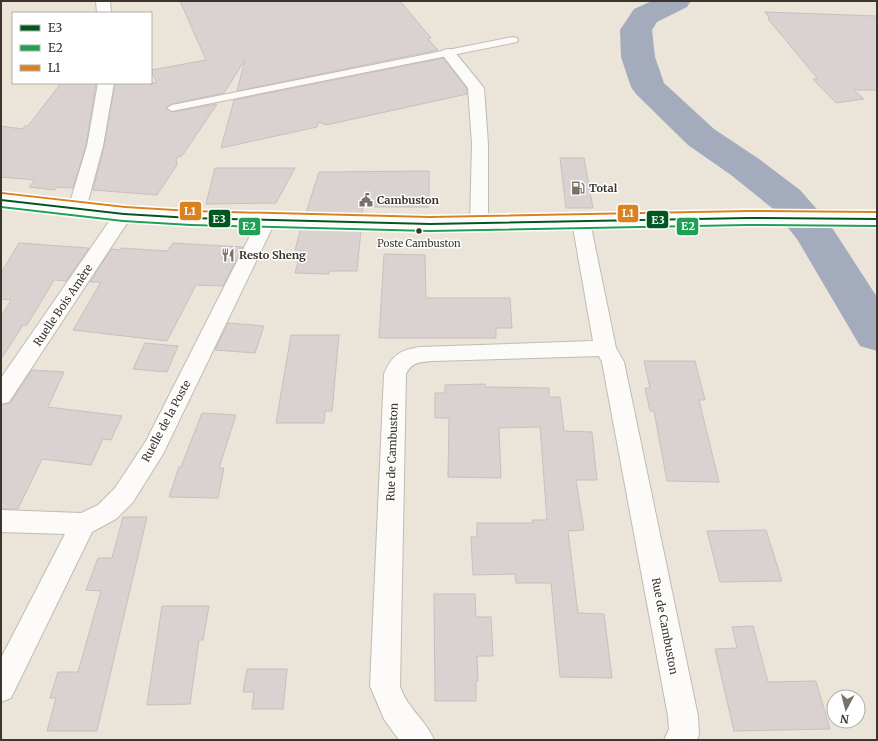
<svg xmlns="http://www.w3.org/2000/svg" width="878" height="741" font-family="Merriweather,serif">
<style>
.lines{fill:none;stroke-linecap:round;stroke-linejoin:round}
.river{fill:#a3abbc;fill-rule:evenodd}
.building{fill:#dad1d1;stroke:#c7c0bf}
.lane-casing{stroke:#c1bbb2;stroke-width:2}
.street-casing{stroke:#c1bbb2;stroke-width:2}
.secondary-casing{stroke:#c1bbb2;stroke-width:2}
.lane{fill:#fcfbf9;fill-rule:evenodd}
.street{fill:#fcfbf9;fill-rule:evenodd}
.secondary{fill:#fcfbf9;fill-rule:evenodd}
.bus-1-casing{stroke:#fff;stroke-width:3}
.bus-2-casing{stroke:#fff;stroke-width:3}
.bus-3-casing{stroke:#fff;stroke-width:3}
.bus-1{fill:#005820;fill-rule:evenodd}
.bus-2{fill:#1fa055;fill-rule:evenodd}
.bus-3{fill:#db8220;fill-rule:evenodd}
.bus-dot{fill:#3a352d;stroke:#fff;stroke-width:1.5}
.labels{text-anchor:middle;stroke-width:3;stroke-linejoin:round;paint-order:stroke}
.bus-label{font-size:10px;fill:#3a352d;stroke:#fff}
.poi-label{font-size:11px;font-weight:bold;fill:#3a352d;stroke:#fff;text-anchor:start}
.street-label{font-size:11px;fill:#3a352d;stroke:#fff}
.line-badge{stroke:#fff;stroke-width:1.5}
.badge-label{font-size:11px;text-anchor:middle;font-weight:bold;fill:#fff}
</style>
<rect width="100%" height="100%" fill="#ebe4d9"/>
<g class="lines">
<!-- river -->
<path class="river" d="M652 1H691L687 7 657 22 652 30 655 57 664 83 714 129 759 159 800 190 829 223 877 297V351L860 346 797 239 772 208 731 175 688 145 636 94 631 87 621 57 620 30 634 9Z"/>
</g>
<!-- building -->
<g class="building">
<path d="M180 1H400L431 38 428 39 438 50 237 91 245 60 224 93 172 104 166 107 172 112 217 104 182 156 176 158 177 165 157 195 93 190 104 146 115 83H157L151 70 206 60Z"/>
<path d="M765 12 877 16V90H854L864 99 836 103 813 79H818L768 19H770Z"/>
<path d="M443 58 467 89V94L326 125 319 122 317 127 221 148 234 100Z"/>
<path d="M61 83H96L86 146 73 188 57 187 55 190 29 187 35 180 1 177V126L22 129 25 126H28Z"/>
<path d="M560 158H584L593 208H566Z"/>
<path d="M215 168H295L276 203 206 204Z"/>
<path d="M429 171V207H363L362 215 306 213 319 172Z"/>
<path d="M301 228 361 230 357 271H329V274L295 273 301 250H295Z"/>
<path d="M19 243 89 248 66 281 54 280 27 325H23L1 359V317L11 300 1 299V273Z"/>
<path d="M173 243 243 247 223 286 196 285 167 341 73 330 101 282H90L111 249 121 250V248L167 251Z"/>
<path d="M384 254 425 255 426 298H510L512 328H496V338H379Z"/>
<path d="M228 323 264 326 255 353 215 350Z"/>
<path d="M291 335H339L332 411H325L324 423H276Z"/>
<path d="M145 343 178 346 167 372 133 369Z"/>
<path d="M644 361H695L705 400H699L719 482 667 481 654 411H650L645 388H650Z"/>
<path d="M32 370 64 372 48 407 122 416 111 440 103 439 91 465 42 459 18 509H1V405L10 403Z"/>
<path d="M485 384V387L549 388V397H560L564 431 592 432 597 480H576L584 530 568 531 578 613 604 614 612 678 560 677 551 583H516L515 574 473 575 471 537H477V523H533L532 520H547L540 427 499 428 501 478 448 477 449 418H435V393H445V385Z"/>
<path d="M202 413 236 415 219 468H224L218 498 169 497 179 467H181Z"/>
<path d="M123 517H147L97 731H47L56 698H50L58 672H78L101 591 86 590 98 558H112Z"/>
<path d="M766 530 782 581 720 582 707 531Z"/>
<path d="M434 594H475L476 617H491L493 656H477L478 681H476V701H435Z"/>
<path d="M162 606H209L203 640H199L190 704 147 705Z"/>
<path d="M753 626 768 682 816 681 830 729 734 731 715 649 737 648 732 627Z"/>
<path d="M247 669H287L283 709H252L254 692H243Z"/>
</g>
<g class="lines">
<!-- lane casing -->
<g class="lane-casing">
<path id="lane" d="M513 37 517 38 518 40 517 42 172 111 167 108 172 105Z"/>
</g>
<!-- street casing -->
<g class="street-casing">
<g id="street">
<path d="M96 1H110L111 13H97Z"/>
<path d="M448 49 453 50 484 88 488 144V224L486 228 479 230 472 228 470 224 472 144 468 88 441 53 443 50Z"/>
<path d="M98 83H114L103 146 86 209 83 213 77 215 71 213 68 209 87 146Z"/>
<path d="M124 208 131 210 133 214 9 402 1 404V378L117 210Z"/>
<path d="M267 214 274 216 276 220 163 454 133 502 116 519 92 532 11 698 1 702V658L65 534 1 532V510L81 513 98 505 115 488 146 441 258 220 260 216Z"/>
<path d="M581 216 588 218 590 222 616 348 624 362 698 716 699 735 697 740H664L669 729 668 716 602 362 599 356 433 361C421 362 411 362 406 374L400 686C406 707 426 720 434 740H399L384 719 370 686 384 374C392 355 400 350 420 347L593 341 572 222 574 218Z"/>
</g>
</g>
<!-- secondary casing -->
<g class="secondary-casing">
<path id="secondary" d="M1 195 124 208 191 212 430 218 748 212 877 213V225L748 224 430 230 191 224 124 220 1 205Z"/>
</g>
<!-- lane -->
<use href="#lane" class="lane"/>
<!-- street -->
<use href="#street" class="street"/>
<!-- secondary -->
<use href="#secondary" class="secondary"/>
<!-- bus-1 casing -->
<g class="bus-1-casing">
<path id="bus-1" d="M1 199 124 213 191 217 430 223 748 217 877 218V220L748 219 430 225 191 219 124 215 1 201Z"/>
</g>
<!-- bus-2 casing -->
<g class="bus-2-casing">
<path id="bus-2" d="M1 206 123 220 191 224 430 230 748 224 877 225V227L748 226 430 232 191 226 123 222 1 208Z"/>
</g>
<!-- bus-3 casing -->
<g class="bus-3-casing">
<path id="bus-3" d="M1 192 125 206 191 210 430 216 748 210 877 211V213L748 212 430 218 191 212 125 208 2 194H1Z"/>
</g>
<!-- bus-1 -->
<use href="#bus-1" class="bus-1"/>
<!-- bus-2 -->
<use href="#bus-2" class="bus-2"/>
<!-- bus-3 -->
<use href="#bus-3" class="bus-3"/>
</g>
<!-- icons -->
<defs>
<g id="fuel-bare" transform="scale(1.08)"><path d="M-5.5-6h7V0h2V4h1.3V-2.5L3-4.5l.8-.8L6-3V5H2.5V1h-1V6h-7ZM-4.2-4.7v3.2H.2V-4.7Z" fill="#787269" stroke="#fff" stroke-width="2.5" paint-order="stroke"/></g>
<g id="civic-bare" transform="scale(1.08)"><path d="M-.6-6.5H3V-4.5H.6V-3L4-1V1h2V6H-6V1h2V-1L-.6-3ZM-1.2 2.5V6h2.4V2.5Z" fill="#787269" stroke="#fff" stroke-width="2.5" paint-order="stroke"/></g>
<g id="restaurant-bare" transform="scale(1.08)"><path d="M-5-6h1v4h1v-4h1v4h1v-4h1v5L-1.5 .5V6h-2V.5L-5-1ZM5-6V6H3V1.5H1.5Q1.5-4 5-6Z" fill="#787269" stroke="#fff" stroke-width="2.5" paint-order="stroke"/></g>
</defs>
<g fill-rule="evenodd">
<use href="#fuel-bare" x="578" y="188"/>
<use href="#civic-bare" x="366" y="200"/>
<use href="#restaurant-bare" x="228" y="255"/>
</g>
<!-- markers -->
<circle class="bus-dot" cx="419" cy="231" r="3.5"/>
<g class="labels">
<!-- bus labels -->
<g class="bus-label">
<text x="419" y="247">Poste Cambuston</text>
</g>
<!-- poi labels -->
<g class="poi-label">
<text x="589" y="192">Total</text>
<text x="377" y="204">Cambuston</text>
<text x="239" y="259">Resto Sheng</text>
</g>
<!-- street labels -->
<g class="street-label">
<text transform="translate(63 305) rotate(-56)" y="4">Ruelle Bois Amère</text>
<text transform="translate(166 421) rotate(-62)" y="4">Ruelle de la Poste</text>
<text transform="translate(392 452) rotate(-88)" y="4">Rue de Cambuston</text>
<text transform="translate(665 626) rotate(79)" y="4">Rue de Cambuston</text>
</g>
</g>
<g class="line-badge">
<rect x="179" y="201" width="23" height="20" rx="4" fill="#db8220"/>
<rect x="617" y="204" width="22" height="19" rx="4" fill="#db8220"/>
<rect x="208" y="209" width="23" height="19" rx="4" fill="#005820"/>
<rect x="646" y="210" width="23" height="19" rx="4" fill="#005820"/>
<rect x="676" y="217" width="23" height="19" rx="4" fill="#1fa055"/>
<rect x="238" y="217" width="23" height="19" rx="4" fill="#1fa055"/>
</g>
<g class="badge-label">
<text x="190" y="215">L1</text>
<text x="628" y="217">L1</text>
<text x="219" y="223">E3</text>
<text x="658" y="224">E3</text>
<text x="688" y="230">E2</text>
<text x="249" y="230">E2</text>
</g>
<!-- border -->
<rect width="878" height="741" fill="none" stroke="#3a352d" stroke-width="4"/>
<!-- legend -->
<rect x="12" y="12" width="140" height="72" fill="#ffffff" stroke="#b0aeab"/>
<rect x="20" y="25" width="20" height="6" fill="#005820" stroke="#b0aeab"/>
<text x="48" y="32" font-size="12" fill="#3a352d">E3</text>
<rect x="20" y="45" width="20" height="6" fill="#1fa055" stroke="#b0aeab"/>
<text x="48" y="52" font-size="12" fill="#3a352d">E2</text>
<rect x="20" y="65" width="20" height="6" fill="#db8220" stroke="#b0aeab"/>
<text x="48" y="72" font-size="12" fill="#3a352d">L1</text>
<!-- north arrow -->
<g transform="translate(846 709) rotate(187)"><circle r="19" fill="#ffffff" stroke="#b0aeab"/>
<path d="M0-3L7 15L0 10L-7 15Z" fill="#787269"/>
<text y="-6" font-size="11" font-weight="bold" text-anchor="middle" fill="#3a352d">N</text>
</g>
</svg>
